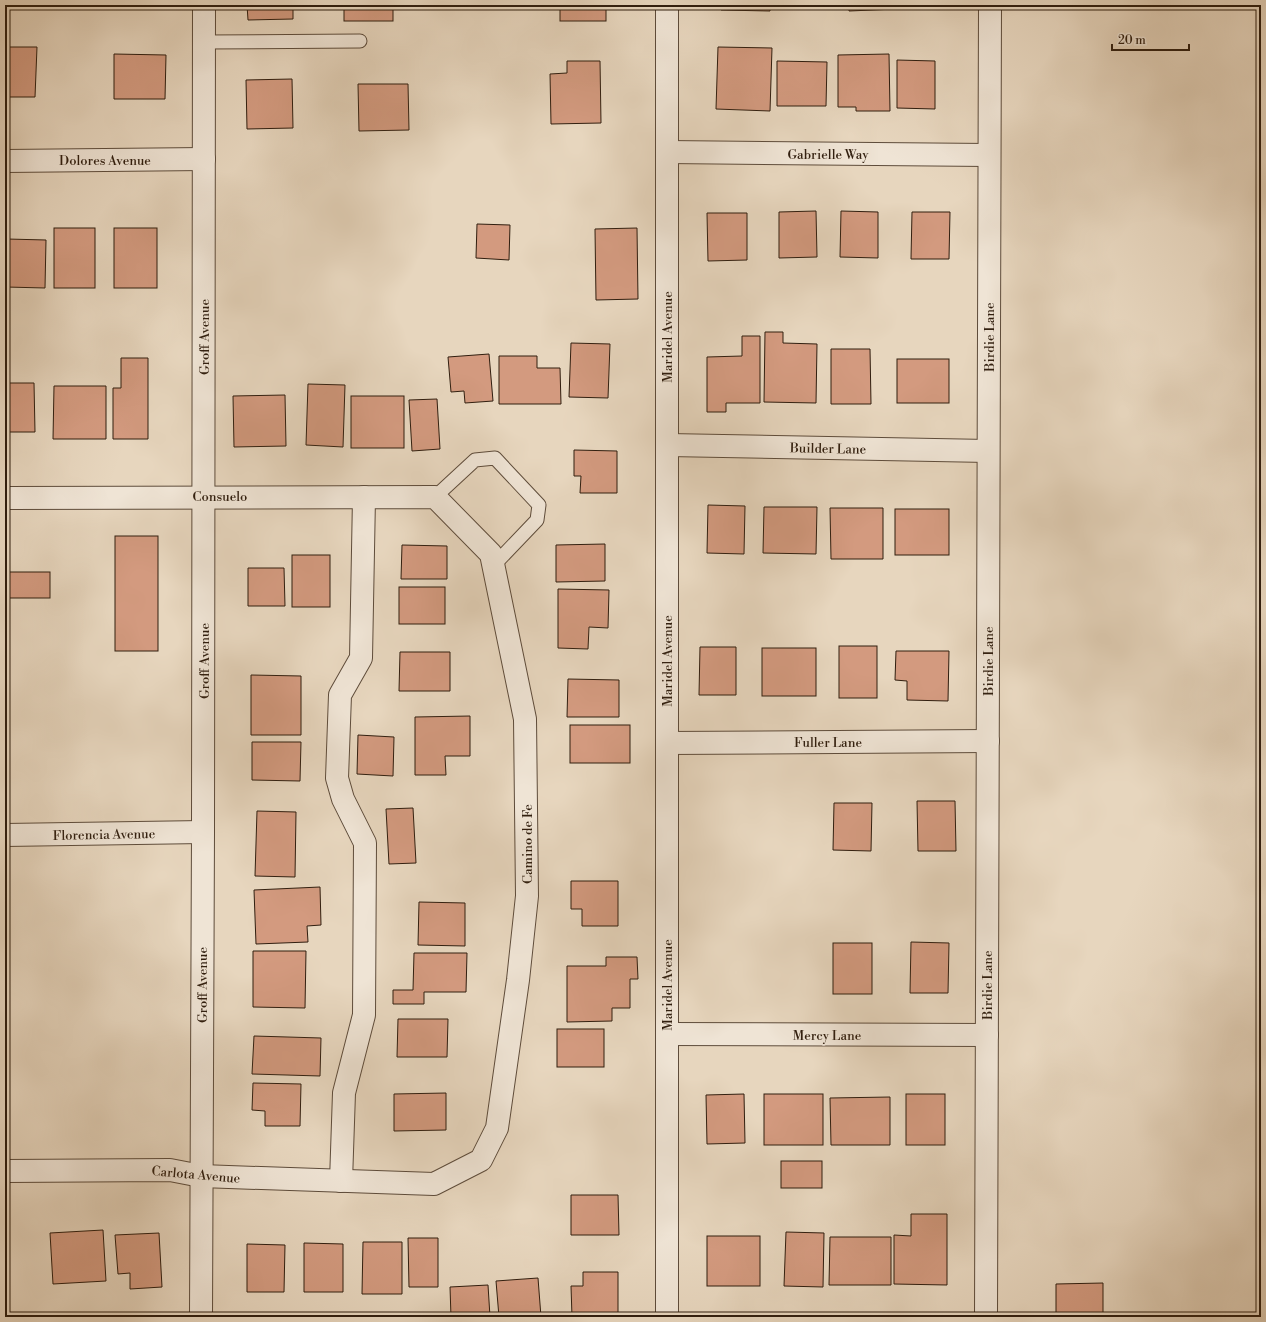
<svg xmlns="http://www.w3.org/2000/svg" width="1266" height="1322" font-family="'Libre Bodoni',serif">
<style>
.building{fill:#d39a7f;stroke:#301e0f}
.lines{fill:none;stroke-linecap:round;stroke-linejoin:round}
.lane-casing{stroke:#5e4c3b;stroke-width:15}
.street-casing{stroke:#5e4c3b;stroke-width:24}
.lane{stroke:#efe4d5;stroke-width:13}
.street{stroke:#efe4d5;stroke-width:22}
.labels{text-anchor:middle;stroke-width:3.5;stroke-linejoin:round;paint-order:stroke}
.street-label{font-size:13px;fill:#301e0f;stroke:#efe4d5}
</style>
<rect width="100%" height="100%" fill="#e7d6be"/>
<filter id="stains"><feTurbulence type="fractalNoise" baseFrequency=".005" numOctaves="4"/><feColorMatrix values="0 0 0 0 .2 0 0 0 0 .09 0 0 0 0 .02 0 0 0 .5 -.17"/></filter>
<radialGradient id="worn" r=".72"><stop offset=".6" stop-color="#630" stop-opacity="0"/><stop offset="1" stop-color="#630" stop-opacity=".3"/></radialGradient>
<!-- building -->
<g class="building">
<path d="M247 5H293V19L248 20Z"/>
<rect x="344" y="5" width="49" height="16"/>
<rect x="560" y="5" width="46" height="16"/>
<path d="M721 5H770V11L721 10Z"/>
<path d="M849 5H896V9L849 11Z"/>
<path d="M5 47H37L35 97H5Z"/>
<path d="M718 47 772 48 770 111 716 109Z"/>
<path d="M114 54 166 55 165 99H114Z"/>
<path d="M889 54 890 111H856V107H838V55Z"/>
<path d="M897 60 935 61V109L897 108Z"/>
<path d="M567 61H600L601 123 551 124 550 74 567 73Z"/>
<path d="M777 61 827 62 826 106H777Z"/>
<path d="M292 79 293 128 247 129 246 80Z"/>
<path d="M358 84H408L409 130 359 131Z"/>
<path d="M816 211 817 257 779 258V212Z"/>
<path d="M841 211 878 212V258L840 257Z"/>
<path d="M912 212H950L949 259H911Z"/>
<path d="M707 213H747V260L708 261Z"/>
<path d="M477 224 510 225 509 260 476 258Z"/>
<rect x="54" y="228" width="41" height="60"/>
<rect x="114" y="228" width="43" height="60"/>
<path d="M637 228 638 299 596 300 595 229Z"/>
<path d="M7 239 46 240 45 288 6 287Z"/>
<path d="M765 332H783V343L817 344 816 403 764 402Z"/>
<path d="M742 336H760V403H726V412H707V357L742 356Z"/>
<path d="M571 343 610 344 608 398 569 397Z"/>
<path d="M831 349H870L871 404H831Z"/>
<path d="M489 354 493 401 465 403 464 391 451 392 448 357Z"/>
<path d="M499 356H537V368H560L561 404H499Z"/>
<path d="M121 358H148V439H113V388H121Z"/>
<rect x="897" y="359" width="52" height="44"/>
<path d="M5 383H34L35 432H5Z"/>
<path d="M308 384 345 385 343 447 306 445Z"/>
<path d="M54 386H106V439H53Z"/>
<path d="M285 395 286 446 234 447 233 396Z"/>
<rect x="351" y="396" width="53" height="52"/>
<path d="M437 399 440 449 412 451 409 400Z"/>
<path d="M574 450 617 451V493H580L581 476H574Z"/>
<path d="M708 505 745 506 744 554 707 553Z"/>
<path d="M764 507H817L816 554 763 553Z"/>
<path d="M830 508H883V559H831Z"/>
<rect x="895" y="509" width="54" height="46"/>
<rect x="115" y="536" width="43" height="115"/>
<path d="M605 544V581L556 582V545Z"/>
<path d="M402 545 447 546V579H401Z"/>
<rect x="292" y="555" width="38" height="52"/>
<path d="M248 568H284L285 606H248Z"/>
<rect x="5" y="572" width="45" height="26"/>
<rect x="399" y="587" width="46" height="37"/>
<path d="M558 589 609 590 608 628 589 627 588 649 558 648Z"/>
<rect x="839" y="646" width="38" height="52"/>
<path d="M700 647H736V695H699Z"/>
<rect x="762" y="648" width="54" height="48"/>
<path d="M896 651H949L948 701 907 700V681L895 680Z"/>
<path d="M400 652H450V691H399Z"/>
<path d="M251 675 301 676V735H251Z"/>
<path d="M568 679 619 680V717H567Z"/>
<path d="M470 716V756H445L446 775H415V717Z"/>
<rect x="570" y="725" width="60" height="38"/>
<path d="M358 735 394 737 393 776 357 774Z"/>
<path d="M252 742H301L300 781 252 780Z"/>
<path d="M917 801H955L956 851H918Z"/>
<path d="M834 803H872L871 851 833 850Z"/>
<path d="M413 808 416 863 389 864 386 809Z"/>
<path d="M257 811 296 812 295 877 255 876Z"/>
<path d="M571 881H618V926H582V909H571Z"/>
<path d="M320 887 321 925 307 926 308 942 256 944 254 890Z"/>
<path d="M419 902 465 903V946L418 945Z"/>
<path d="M911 942 949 943 948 993H910Z"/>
<rect x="833" y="943" width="39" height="51"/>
<path d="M253 951H306L305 1008 253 1007Z"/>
<path d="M414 953H467L466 992H424V1004H393V990H413Z"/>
<path d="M606 957H637L638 979H630V1008H612V1021L567 1022V966H606Z"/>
<path d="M398 1019H448L447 1057H397Z"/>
<rect x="557" y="1029" width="47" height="38"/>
<path d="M254 1036 321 1038 320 1076 252 1074Z"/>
<path d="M253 1083 301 1084 300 1126H265V1111L252 1110Z"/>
<path d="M446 1093V1130L394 1131V1094Z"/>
<path d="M744 1094 745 1143 707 1144 706 1095Z"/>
<rect x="764" y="1094" width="59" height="51"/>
<rect x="906" y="1094" width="39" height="51"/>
<path d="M890 1097V1145H831L830 1098Z"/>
<rect x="781" y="1161" width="41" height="27"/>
<path d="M571 1195H618L619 1235H571Z"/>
<path d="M911 1214H947V1285L894 1284V1235L911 1236Z"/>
<path d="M103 1230 106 1281 53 1284 50 1233Z"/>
<path d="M786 1232 824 1233 823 1287 784 1286Z"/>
<path d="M159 1233 162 1287 130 1289V1273L118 1274 115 1235Z"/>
<rect x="707" y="1236" width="53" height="50"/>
<path d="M830 1237H891V1285H829Z"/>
<path d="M408 1238H438V1287H409Z"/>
<path d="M363 1242H402V1294H362Z"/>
<path d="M304 1243 343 1244V1292H304Z"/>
<path d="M247 1244 285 1245 284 1292H247Z"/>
<path d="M583 1272H618V1317H572L571 1286H583Z"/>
<path d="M538 1278 541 1317H499L496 1281Z"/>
<path d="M1103 1283V1317H1056V1284Z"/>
<path d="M488 1285 490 1317H451L450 1287Z"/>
</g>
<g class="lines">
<!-- lane casing -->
<g class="lane-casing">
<g id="lane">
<path d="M204 42 360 41"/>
<path d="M435 497 475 460 495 458 539 505 537 520 493 566"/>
</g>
</g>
<!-- street casing -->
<g class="street-casing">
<g id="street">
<path d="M667 5V1317"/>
<path d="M667 152 989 155"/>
<path d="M5 161 204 159"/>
<path d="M668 445 988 451"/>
<path d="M5 498 435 497 491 554 525 719 527 896 518 980 497 1128 481 1160 434 1184 201 1176 170 1170 5 1171"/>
<path d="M667 743 988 741"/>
<path d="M5 835 203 832"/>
<path d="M667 1034 987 1035"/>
<path d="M341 1181 344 1093 364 1015 365 843 343 799 337 778 340 695 361 658 364 497"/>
<path d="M201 1317 203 832 204 5"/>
<path d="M986 1317 990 5"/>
</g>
</g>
<!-- lane -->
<use href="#lane" class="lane"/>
<!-- street -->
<use href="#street" class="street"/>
</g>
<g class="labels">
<!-- street labels -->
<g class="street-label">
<text x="828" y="159">Gabrielle Way</text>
<text x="105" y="165">Dolores Avenue</text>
<text transform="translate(204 337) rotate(-90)" y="5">Groff Avenue</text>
<text transform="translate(667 337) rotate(-90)" y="5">Maridel Avenue</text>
<text transform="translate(989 337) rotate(-90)" y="5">Birdie Lane</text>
<text transform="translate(828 448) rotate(1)" y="5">Builder Lane</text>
<text x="220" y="501">Consuelo</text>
<text transform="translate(204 661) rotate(-90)" y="5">Groff Avenue</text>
<text transform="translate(667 661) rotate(-90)" y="5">Maridel Avenue</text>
<text transform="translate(988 661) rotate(-90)" y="5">Birdie Lane</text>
<text x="828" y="747">Fuller Lane</text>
<text transform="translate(104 834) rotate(-1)" y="5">Florencia Avenue</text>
<text transform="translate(527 844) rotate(-90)" y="5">Camino de Fe</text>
<text transform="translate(202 985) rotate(-90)" y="5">Groff Avenue</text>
<text transform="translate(667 985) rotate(-90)" y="5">Maridel Avenue</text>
<text transform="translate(987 985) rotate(-90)" y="5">Birdie Lane</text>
<text x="827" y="1040">Mercy Lane</text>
<text transform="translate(196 1174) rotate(5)" y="5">Carlota Avenue</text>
</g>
</g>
<!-- margin -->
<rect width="1266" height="1322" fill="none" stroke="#e7d6be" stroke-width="20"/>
<rect x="6" y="6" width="1254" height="1310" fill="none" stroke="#301e0f" stroke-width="2"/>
<rect x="10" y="10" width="1246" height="1302" fill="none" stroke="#301e0f"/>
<!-- scale -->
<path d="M1112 44v6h77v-6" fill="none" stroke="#301e0f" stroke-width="2"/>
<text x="1118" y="44" font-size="12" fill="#301e0f" stroke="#efe4d5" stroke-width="3" paint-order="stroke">20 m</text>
<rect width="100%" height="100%" filter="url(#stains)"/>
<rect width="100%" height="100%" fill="url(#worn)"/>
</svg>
